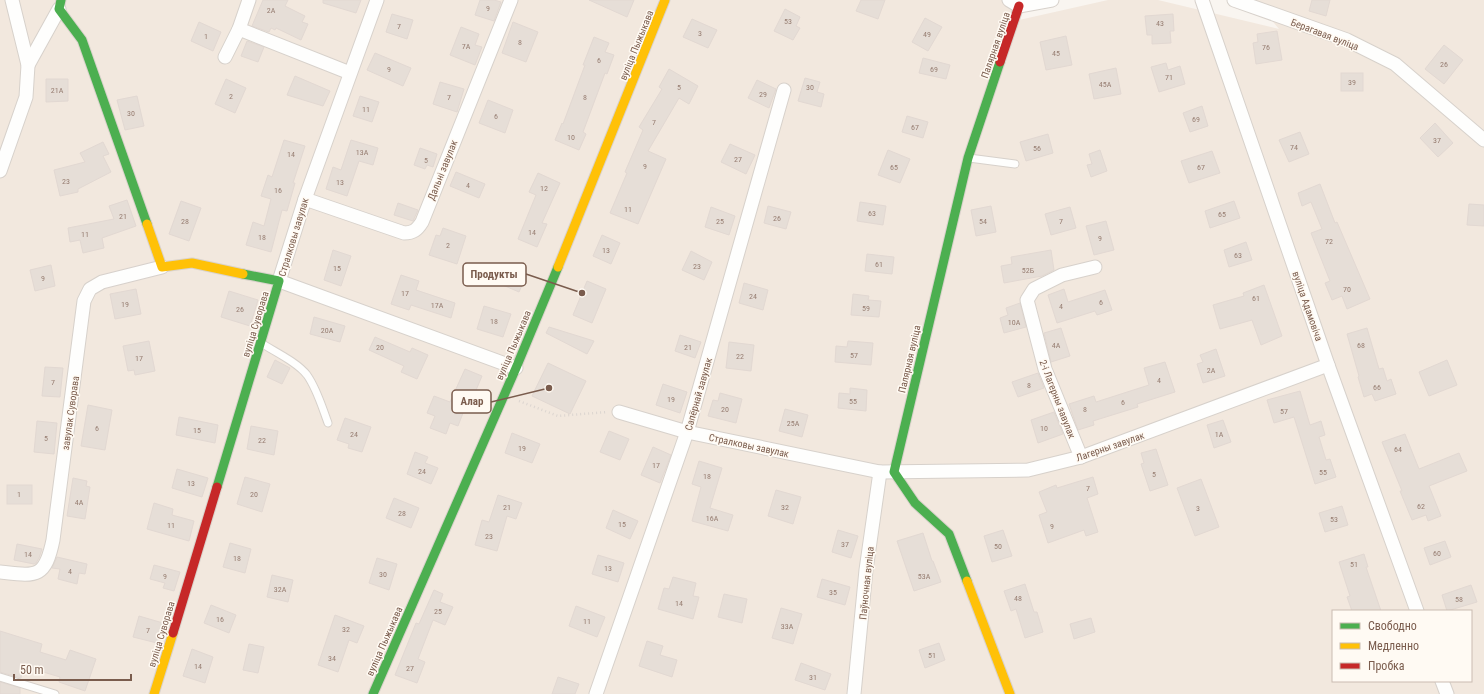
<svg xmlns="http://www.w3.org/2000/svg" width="1484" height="694" font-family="'Roboto Condensed',sans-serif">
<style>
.residential{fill:#f2e8de;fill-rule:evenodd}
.building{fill:#e6ded7;stroke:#e2d8d2}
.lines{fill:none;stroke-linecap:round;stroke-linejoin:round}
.lane-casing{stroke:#d7d1cb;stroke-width:9}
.street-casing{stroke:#d7d1cb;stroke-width:15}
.fast-casing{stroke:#d9d2cb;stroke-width:11}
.slow-casing{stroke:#d9d2cb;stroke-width:11}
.jam-casing{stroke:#d9d2cb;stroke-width:11}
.path{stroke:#dcd5d0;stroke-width:2.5;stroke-dasharray:1 3;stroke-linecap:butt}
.lane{stroke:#fefefd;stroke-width:7}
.street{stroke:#fefefd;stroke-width:13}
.fast{stroke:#4caf50;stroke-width:9}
.slow{stroke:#ffc107;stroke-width:9}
.jam{stroke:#c62828;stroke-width:9}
.labels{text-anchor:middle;stroke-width:3;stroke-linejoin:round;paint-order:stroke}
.number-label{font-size:8px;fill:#977e72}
.street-label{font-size:10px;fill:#7a5c4d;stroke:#fffaf3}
.leader{fill:none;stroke:#7a5c4d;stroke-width:1.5}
.callout-dot{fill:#7a5c4d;stroke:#fffaf3;stroke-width:1.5}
.callout{fill:#fffaf3;stroke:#7a5c4d;stroke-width:1.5}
.callout-label{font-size:11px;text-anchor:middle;font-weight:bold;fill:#7a5c4d}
</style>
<rect width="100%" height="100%" fill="#f9f5f0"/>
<!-- residential -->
<path class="residential" d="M0 0H1003L1019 20 1108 0H1158L1279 29 1255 0H1484V694H0ZM1333 611H1471V681H1333Z"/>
<!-- building -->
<g class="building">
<path d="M263 0H288L285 6 305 16 302 22 308 24 301 40 276 28 275 30 271 28 269 32 252 26Z"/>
<path d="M323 0H361L356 13 323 3Z"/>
<path d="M480 0H494L501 2 494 21 475 15Z"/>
<path d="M589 0H634L627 17Z"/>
<path d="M861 0H885L878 19 856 11Z"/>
<path d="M1312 0H1330L1326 16 1309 11Z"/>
<path d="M785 9 800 17 796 26 800 28 793 40 774 31Z"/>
<path d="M392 14 413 20 407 39 386 32Z"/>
<path d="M1173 14 1174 31H1170L1171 43 1152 44V35H1147L1145 16Z"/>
<path d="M925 18 942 27 928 51 912 42Z"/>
<path d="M692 19 717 30 708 48 683 37Z"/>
<path d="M199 22 221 32 213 51 191 41Z"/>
<path d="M513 22 538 32 526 62 502 53Z"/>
<path d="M461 27 479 34 475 45 482 47 475 65 450 55Z"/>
<path d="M1277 31 1282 60 1256 64 1253 43 1258 42 1257 34Z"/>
<path d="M1066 36 1072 65 1046 70 1040 42Z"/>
<path d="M594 37 609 43 605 52 614 55 607 74 605 73 583 132 586 134 579 150 555 140 562 123 563 124 585 65H583Z"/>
<path d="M247 41 264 47 258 62 241 56Z"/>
<path d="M1444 45 1463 60 1444 84 1425 69Z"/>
<path d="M375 53 411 68 403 86 367 70Z"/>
<path d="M923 58 950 65 946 79 919 73Z"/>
<path d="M1166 63 1168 70 1180 66 1185 84 1159 92 1151 67Z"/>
<path d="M1116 68 1121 94 1094 99 1089 74Z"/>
<path d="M669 69 698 86 689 104 679 98 648 151 666 159 638 224 610 213 627 173 625 172 643 130 639 127 662 89 659 87Z"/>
<rect x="1341" y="73" width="22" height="18"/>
<path d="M295 76 330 91 323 106 287 95Z"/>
<path d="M805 78 820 82 817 92 824 94 821 107 798 101Z"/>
<path d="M46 79H68V101L46 102Z"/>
<path d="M226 79 246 88 235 113 215 104Z"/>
<path d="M757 80 776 89 769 108 748 98Z"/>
<path d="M440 82 464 89 457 112 433 104Z"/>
<path d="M137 96 144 126 125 130 117 100Z"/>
<path d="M360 96 379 102 372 122 353 116Z"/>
<path d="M488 100 513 110 505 133 479 123Z"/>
<path d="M1202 106 1208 126 1190 132 1183 113Z"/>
<path d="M907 116 928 122 923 138 902 132Z"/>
<path d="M1435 123 1453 143 1438 157 1420 138Z"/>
<path d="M1300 132 1309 154 1289 162 1279 140Z"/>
<path d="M1048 134 1053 153 1026 161 1020 142Z"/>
<path d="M284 140 305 146 293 183H295L287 211 282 210 271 252 246 245 253 222 264 226 271 199 261 196 268 175 272 177Z"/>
<path d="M351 140 378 148 373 165 359 161 347 196 326 189 333 167 341 170Z"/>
<path d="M103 142 109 154 103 156 111 172 78 189V192L60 196 54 170 85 162 80 153Z"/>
<path d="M730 144 755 155 746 174 721 162Z"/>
<path d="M420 148 437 154 433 167 427 165 425 169 414 165Z"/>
<path d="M888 150 910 159 900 183 878 175Z"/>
<path d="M1100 150 1107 171 1091 177 1087 165 1092 164 1089 154Z"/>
<path d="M1212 151 1220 173 1189 183 1181 161Z"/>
<path d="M456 172 485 184 479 198 450 186Z"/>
<path d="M538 173 560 183 542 223 547 224 537 247 518 239 536 195 529 192Z"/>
<path d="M1320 184 1335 223 1337 222 1370 299 1347 309 1342 296 1332 300 1325 283 1330 281 1311 233 1322 229 1311 202 1302 206 1298 193Z"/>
<path d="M127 200 136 226 102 238 104 248 83 253 80 240 70 242 68 228 114 219 109 206Z"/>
<path d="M181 201 201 208 189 241 169 234Z"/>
<path d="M1234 201 1240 218 1210 228 1205 211Z"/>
<path d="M860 202 886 206 883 225 857 221Z"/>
<path d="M398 203 418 210 413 221 394 215Z"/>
<path d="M1469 204 1484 205V226L1467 225Z"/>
<path d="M768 206 791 212 786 229 764 223Z"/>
<path d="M991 206 996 232 976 236 971 210Z"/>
<path d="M711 207 735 216 729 235 705 227Z"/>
<path d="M1070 207 1076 228 1051 235 1045 214Z"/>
<path d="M1106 221 1114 250 1094 255 1086 226Z"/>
<path d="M443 228 466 236 457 264 429 255 436 235 440 236Z"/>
<path d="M602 235 620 243 611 264 593 256Z"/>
<path d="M1246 242 1252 260 1229 267 1224 250Z"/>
<path d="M333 250 351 256 341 286 324 280Z"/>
<path d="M1051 250 1054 270 1042 276 1004 283 1001 266 1012 264 1011 257Z"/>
<path d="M691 251 712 262 704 280 682 270Z"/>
<path d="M867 254 894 257 892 274 865 271Z"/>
<path d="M51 265 55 286 35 291 30 270Z"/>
<path d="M505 267 526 276 519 292 498 283Z"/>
<path d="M401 275 419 281 416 290 455 303 451 318 411 305 409 310 391 304Z"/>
<path d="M587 281 606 289 592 323 573 315Z"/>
<path d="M744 283 768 290 763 310 739 303Z"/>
<path d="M1264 285 1282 336 1261 345 1252 320 1220 329 1213 305 1244 296 1243 293Z"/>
<path d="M136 289 141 314 115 319 110 294Z"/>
<path d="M1064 289 1068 302 1105 290 1112 310 1097 315 1095 311 1057 323 1048 295Z"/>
<path d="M229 291 258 300 250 326 221 317Z"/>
<path d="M853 294 869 296 868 300 881 301 879 317 851 315Z"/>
<path d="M1020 303 1026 327 1004 333 1000 318 1008 315 1006 308Z"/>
<path d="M484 306 511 314 503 337 477 329Z"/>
<path d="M314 317 345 326 340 342 310 334Z"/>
<path d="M549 327 594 341 587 354 546 333Z"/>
<path d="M1061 328 1070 356 1051 362 1044 333Z"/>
<path d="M1367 328 1379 369 1383 368 1387 381 1391 379 1396 394 1375 401 1372 394 1364 397 1358 377 1359 376 1347 334Z"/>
<path d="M680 335 701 342 695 358 675 351Z"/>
<path d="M375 337 410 352 412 348 428 355 417 379 401 372 404 366 369 350Z"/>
<path d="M149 341 155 371 135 375 134 370 128 371 123 346Z"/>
<path d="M848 341 873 343 871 365 835 362 836 346 847 347Z"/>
<path d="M729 342 754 345 751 371 726 368Z"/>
<path d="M1216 349 1225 376 1203 383 1197 364 1203 362 1200 355Z"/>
<path d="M275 360 290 368 282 384 267 377Z"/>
<path d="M1447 360 1457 385 1429 396 1419 372Z"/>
<path d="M1165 362 1175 392 1137 404 1138 407 1093 421 1094 425 1078 430 1069 404 1094 396 1096 402 1149 385 1144 368Z"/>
<path d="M548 363 586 381 570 414 532 396Z"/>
<path d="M45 367 63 368 60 397 42 396Z"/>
<path d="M465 369 482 376 471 402 468 400 458 426 450 423 446 434 430 428 435 416 427 413 434 396 450 402Z"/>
<path d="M1038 373 1044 388 1018 397 1012 382Z"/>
<path d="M663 384 687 392 680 413 656 405Z"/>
<path d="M850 388 867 390 866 411 838 408 839 393 850 394Z"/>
<path d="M1300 391 1310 425 1321 421 1325 435 1319 437 1326 460 1330 459 1336 477 1315 484 1294 417 1274 423 1267 400Z"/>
<path d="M720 393 742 399 736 423 708 416 713 400 718 401Z"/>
<path d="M88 405 112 410 105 450 81 446Z"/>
<path d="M785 409 808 415 802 437 779 431Z"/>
<path d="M1054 412 1063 434 1038 443 1031 420Z"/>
<path d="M179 417 218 425 215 443 176 435Z"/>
<path d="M345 418 371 427 362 452 348 448 349 444 337 440Z"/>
<path d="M1223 420 1231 442 1214 448 1207 425Z"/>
<path d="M37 421 57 423 54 454 34 452Z"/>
<path d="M251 426 278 431 274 455 247 449Z"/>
<path d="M609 431 629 439 620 460 600 452Z"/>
<path d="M512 433 540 444 532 463 505 453Z"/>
<path d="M1405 434 1419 469 1459 453 1467 471 1429 486 1441 516 1428 521 1426 515 1412 520 1400 491H1402L1382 442Z"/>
<path d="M653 447 671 455 660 483 641 475Z"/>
<path d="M1156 449 1168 485 1150 491 1141 464 1144 463 1141 453Z"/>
<path d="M415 452 428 457 425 463 438 468 431 484 407 474Z"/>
<path d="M699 461 722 468 710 508 733 515 728 531 692 521 701 487 692 484Z"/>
<path d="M177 469 208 478 202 497 172 488Z"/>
<path d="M245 477 270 484 262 512 237 504Z"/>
<path d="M1093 477 1098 494 1087 498 1098 532 1086 536 1084 530 1048 543 1039 515 1047 512 1039 492 1056 485 1057 488Z"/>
<path d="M73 478 87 481 86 486 90 487 85 519 67 516Z"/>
<path d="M1201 479 1219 527 1195 536 1177 488Z"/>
<rect x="7" y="485" width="25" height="19"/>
<path d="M776 490 801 497 793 524 768 516Z"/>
<path d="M498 495 522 503 516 519 507 516 497 551 475 545 482 520 489 522Z"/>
<path d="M394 498 419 508 411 528 386 518Z"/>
<path d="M154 503 173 509 172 515 194 521 189 541 147 529Z"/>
<path d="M1342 506 1348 525 1325 532 1319 513Z"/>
<path d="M613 510 638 521 630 539 606 528Z"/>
<path d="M838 530 858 536 851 558 832 552Z"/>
<path d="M1003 530 1012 556 992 562 984 536Z"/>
<path d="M923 533 932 561H933L941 582 914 591 897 541Z"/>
<path d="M1445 541 1451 557 1430 565 1424 548Z"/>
<path d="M230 543 251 549 245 573 223 567Z"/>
<path d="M17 544 42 549 39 558 36 563 34 564 14 560Z"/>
<path d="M1364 554 1368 567H1366L1381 611H1352L1347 597 1350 596 1339 562Z"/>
<path d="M598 555 624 563 618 582 592 574Z"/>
<path d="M57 557 87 564 85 574 79 573 77 584 58 579 60 569 52 568Z"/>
<path d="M377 558 397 564 389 590 369 583Z"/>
<path d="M154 565 180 572 174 591 163 588 165 583 150 579Z"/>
<path d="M272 575 293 580 288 602 267 597Z"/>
<path d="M673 577 696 583 693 596 699 597 693 619 658 609 664 588 669 589Z"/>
<path d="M822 579 850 587 845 605 817 597Z"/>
<path d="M1025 584 1034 612H1037L1043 632 1025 638 1016 609 1011 611 1004 591Z"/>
<path d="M1471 585 1477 602 1447 611 1442 595Z"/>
<path d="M434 590 443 594 440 602 453 607 445 625 433 620 418 659 425 662 417 683 395 675 416 623 419 624Z"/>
<path d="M724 594 747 599 742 623 718 617Z"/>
<path d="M211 605 236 615 229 633 204 623Z"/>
<path d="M576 606 605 617 597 637 569 626Z"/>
<path d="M781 608 802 614 793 644 772 638Z"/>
<path d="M335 615 364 626 357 643 349 640 338 672 318 665Z"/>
<path d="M139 616 163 623 157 643 133 637Z"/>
<path d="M1091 618 1095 632 1074 639 1070 624Z"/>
<path d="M0 631 42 644 40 652 66 660 70 650 96 659 85 691 59 682 60 677 23 666 21 678 0 672Z"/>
<path d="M647 641 663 646 660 655 677 660 672 677 639 666Z"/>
<path d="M939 643 945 660 925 668 919 650Z"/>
<path d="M249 644 264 647 258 673 243 670Z"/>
<path d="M192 649 213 657 205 683 183 676Z"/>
<path d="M801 663 831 674 825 690 795 680Z"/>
<path d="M558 677 579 684 575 694H552Z"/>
<path d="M0 682 20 688V694H0Z"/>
</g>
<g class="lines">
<!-- lane casing -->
<g class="lane-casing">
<g id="lane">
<path d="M969 158 1015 164"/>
<path d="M261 343C275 352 297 362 307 375 317 389 322 407 328 423"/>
<path d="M0 677 55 694"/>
</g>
</g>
<!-- street casing -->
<g class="street-casing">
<g id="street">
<path d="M377 0 305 199 279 281 516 368"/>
<path d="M1009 0 1019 6 1052 0"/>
<path d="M1202 0 1328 365 1417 611"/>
<path d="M1234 0 1347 40 1395 64 1484 140"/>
<path d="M239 29 350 73"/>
<path d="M225 57 239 29 249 0"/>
<path d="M28 65 59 9"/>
<path d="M0 171 26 97 28 65 12 0"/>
<path d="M305 199 404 233C413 233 417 230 422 222L511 0"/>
<path d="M619 412 687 432 880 472 1028 470 1081 457 1328 365"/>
<path d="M1081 457 1045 369 1027 300 1034 289 1062 275 1095 267"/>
<path d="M0 572C36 576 45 579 53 540L84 301 90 289 102 282 162 267"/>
<path d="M1442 681 1447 694"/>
<path d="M596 694 687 432 784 90"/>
<path d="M854 694 866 570 880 472"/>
</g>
</g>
<!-- fast casing -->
<g class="fast-casing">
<g id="fast">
<path d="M61 0 59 9 82 40 147 224"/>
<path d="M217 487 279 281 243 274"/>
<path d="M967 581 949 534 915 503 894 472 968 158 1000 62"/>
<path d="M373 694 516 368 558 267"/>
</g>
</g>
<!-- slow casing -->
<g class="slow-casing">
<g id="slow">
<path d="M147 224 162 267 192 263 243 274"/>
<path d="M558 267 665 0"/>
<path d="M967 581 1010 694"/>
<path d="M154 694 173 633"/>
</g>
</g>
<!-- jam casing -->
<g class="jam-casing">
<g id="jam">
<path d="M1000 62 1019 6"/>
<path d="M173 633 217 487"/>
</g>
</g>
<!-- path -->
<path class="path" d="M519 401 558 416 607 412"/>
<!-- lane -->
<use href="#lane" class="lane"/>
<!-- street -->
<use href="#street" class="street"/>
<!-- fast -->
<use href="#fast" class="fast"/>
<!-- slow -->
<use href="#slow" class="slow"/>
<!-- jam -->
<use href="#jam" class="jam"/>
</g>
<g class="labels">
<!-- number labels -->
<g class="number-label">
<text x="488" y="11">9</text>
<text x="271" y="13">2А</text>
<text x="788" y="24">53</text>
<text x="1160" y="26">43</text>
<text x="399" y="29">7</text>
<text x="700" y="36">3</text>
<text x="927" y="37">49</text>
<text x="206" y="39">1</text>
<text x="520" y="45">8</text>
<text x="466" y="49">7А</text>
<text x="1266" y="50">76</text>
<text x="1056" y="56">45</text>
<text x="599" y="63">6</text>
<text x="1444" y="67">26</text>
<text x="389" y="72">9</text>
<text x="934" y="72">69</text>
<text x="1169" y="80">71</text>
<text x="1352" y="85">39</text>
<text x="1105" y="87">45А</text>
<text x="679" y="90">5</text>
<text x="810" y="90">30</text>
<text x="57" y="93">21А</text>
<text x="763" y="97">29</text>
<text x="231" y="99">2</text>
<text x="449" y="100">7</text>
<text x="585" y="100">8</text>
<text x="366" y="112">11</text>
<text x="131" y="116">30</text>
<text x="496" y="119">6</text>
<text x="1196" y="122">69</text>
<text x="654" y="125">7</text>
<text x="915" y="130">67</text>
<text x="571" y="140">10</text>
<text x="1437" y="143">37</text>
<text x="1294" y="150">74</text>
<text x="1037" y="151">56</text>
<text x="362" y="155">13А</text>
<text x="291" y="157">14</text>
<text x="738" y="162">27</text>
<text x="426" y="163">5</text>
<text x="645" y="169">9</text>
<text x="894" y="170">65</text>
<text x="1201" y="170">67</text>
<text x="66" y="184">23</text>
<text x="340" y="185">13</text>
<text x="468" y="188">4</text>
<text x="544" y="191">12</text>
<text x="278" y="193">16</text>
<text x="628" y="212">11</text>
<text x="872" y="216">63</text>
<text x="1222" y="217">65</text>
<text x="123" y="219">21</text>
<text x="777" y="221">26</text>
<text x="185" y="224">28</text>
<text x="720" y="224">25</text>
<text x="983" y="224">54</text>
<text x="1061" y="224">7</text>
<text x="532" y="235">14</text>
<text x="85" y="237">11</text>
<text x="262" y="240">18</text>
<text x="1100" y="241">9</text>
<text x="1329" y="244">72</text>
<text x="448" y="248">2</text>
<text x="606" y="253">13</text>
<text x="1238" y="258">63</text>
<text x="879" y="267">61</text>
<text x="697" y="269">23</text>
<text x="337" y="271">15</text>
<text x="1028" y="273">52Б</text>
<text x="43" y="281">9</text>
<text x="1347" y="292">70</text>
<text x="405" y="296">17</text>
<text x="753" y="299">24</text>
<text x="1256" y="301">61</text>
<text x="1101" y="305">6</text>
<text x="125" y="307">19</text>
<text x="437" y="308">17А</text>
<text x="1061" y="309">4</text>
<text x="866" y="311">59</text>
<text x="240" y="312">26</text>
<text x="494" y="324">18</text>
<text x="1014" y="325">10А</text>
<text x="327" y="333">20А</text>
<text x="1056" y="348">4А</text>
<text x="1361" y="348">68</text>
<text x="380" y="350">20</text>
<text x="688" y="350">21</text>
<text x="854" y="358">57</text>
<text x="740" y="359">22</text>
<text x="139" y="361">17</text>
<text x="1211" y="373">2А</text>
<text x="1159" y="383">4</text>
<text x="53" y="385">7</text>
<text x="1029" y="388">8</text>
<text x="1377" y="390">66</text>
<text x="671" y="402">19</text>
<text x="853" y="404">55</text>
<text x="1123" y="405">6</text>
<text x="725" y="412">20</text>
<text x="1085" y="412">8</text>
<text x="1284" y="414">57</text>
<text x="793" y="426">25А</text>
<text x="97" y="431">6</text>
<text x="1044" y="431">10</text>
<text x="197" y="433">15</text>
<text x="354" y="437">24</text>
<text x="1219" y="437">1А</text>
<text x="46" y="441">5</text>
<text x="262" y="443">22</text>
<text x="522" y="451">19</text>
<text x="1398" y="452">64</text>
<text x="656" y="468">17</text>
<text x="422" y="474">24</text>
<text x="1323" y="475">55</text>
<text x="1154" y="477">5</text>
<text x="707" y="479">18</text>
<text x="191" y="486">13</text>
<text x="1088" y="491">7</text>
<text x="19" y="497">1</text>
<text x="254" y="497">20</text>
<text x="79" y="505">4А</text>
<text x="1421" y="509">62</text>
<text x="507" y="510">21</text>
<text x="785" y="510">32</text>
<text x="1198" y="511">3</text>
<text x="402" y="516">28</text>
<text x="712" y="521">16А</text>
<text x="1334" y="522">53</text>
<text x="622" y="527">15</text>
<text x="171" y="528">11</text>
<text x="1052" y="529">9</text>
<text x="489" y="539">23</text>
<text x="845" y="547">37</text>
<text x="998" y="549">50</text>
<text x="1437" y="556">60</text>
<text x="28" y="557">14</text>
<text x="237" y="561">18</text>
<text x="1354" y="567">51</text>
<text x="608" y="571">13</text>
<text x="70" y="574">4</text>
<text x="383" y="577">30</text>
<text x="165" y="579">9</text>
<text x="924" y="579">53А</text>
<text x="280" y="592">32А</text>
<text x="833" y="595">35</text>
<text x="1018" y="601">48</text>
<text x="1459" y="602">58</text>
<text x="679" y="606">14</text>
<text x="438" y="614">25</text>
<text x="220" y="622">16</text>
<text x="587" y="624">11</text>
<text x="787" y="629">33А</text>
<text x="346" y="632">32</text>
<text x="148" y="633">7</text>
<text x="932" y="658">51</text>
<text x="332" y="661">34</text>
<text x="198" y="669">14</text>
<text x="410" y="671">27</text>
<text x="813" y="680">31</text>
</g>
<!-- street labels -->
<g class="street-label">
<text transform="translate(1325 34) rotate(21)" y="4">Берагавая вуліца</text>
<text transform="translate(636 45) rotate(-68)" y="4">вуліца Пыжыкава</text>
<text transform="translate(995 45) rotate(-71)" y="4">Палярная вуліца</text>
<text transform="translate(442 170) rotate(-68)" y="4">Дальні завулак</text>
<text transform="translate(293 237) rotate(-73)" y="4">Стралковы завулак</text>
<text transform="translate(1308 306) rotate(71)" y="4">вуліца Адамовіча</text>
<text transform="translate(255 324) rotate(-73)" y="4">вуліца Суворава</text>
<text transform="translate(513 345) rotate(-67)" y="4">вуліца Пыжыкава</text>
<text transform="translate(909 359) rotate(-77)" y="4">Палярная вуліца</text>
<text transform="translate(698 394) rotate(-74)" y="4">Сапёрнай завулак</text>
<text transform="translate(1058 399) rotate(69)" y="4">2-і Лагерны завулак</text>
<text transform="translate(70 413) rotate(-82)" y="4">завулак Суворава</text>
<text transform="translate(749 445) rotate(12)" y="4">Стралковы завулак</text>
<text transform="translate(1110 446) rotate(-19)" y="4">Лагерны завулак</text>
<text transform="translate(866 583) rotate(-84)" y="4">Паўночная вуліца</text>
<text transform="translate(161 634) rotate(-73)" y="4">вуліца Суворава</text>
<text transform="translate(384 641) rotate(-66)" y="4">вуліца Пыжыкава</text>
</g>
</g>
<!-- callouts -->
<path class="leader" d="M582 293L526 274M549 388L491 402"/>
<g class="callout-dot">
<circle cx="582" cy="293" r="4"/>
<circle cx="549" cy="388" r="4"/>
</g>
<g class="callout">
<rect x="463" y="263" width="63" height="23" rx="4"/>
<rect x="452" y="390" width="39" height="23" rx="4"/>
</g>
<g class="callout-label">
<text x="494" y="278">Продукты</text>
<text x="472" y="405">Алар</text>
</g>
<!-- legend -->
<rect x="1332" y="610" width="140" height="72" fill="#fffaf3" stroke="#cabbb1"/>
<rect x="1340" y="623" width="20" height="6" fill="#4caf50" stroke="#cabbb1"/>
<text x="1368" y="630" font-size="12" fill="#7a5c4d">Свободно</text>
<rect x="1340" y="643" width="20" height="6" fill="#ffc107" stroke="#cabbb1"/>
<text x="1368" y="650" font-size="12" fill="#7a5c4d">Медленно</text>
<rect x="1340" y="663" width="20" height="6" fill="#c62828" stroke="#cabbb1"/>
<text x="1368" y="670" font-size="12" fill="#7a5c4d">Пробка</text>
<!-- scale -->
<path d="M14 674v6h117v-6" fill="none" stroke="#7a5c4d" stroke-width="2"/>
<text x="20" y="674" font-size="12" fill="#7a5c4d" stroke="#fffaf3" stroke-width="3" paint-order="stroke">50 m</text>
</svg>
